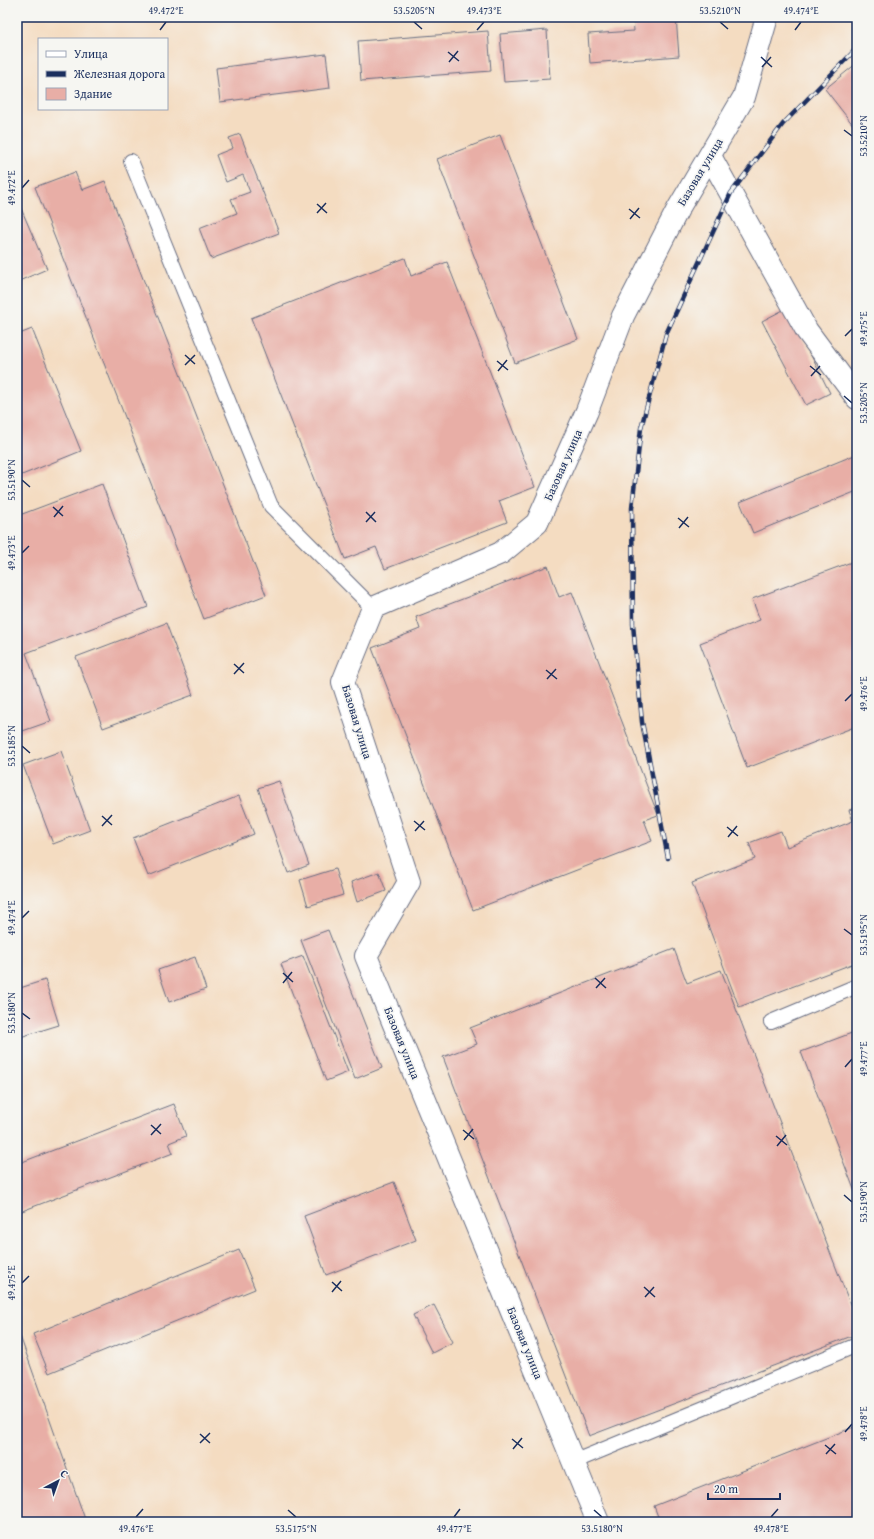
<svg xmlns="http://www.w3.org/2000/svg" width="874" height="1539" font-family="'Gentium Book Plus',serif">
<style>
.building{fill:#e8aea6}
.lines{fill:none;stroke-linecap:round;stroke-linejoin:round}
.service-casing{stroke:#676c81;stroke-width:16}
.minor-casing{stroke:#676c81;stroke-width:24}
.service{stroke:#fff;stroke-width:14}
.minor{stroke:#fff;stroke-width:22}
.rail-casing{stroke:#1b2f5e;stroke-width:4.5}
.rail{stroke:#f6f6f2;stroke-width:3;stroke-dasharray:9;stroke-linecap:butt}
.ticks{fill:none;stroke:#1b2f5e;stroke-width:1.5}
.labels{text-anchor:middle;stroke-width:3.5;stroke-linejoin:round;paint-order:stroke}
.street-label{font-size:12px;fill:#1b2f5e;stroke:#f6f6f2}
.neatline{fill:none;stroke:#1b2f5e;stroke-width:1.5}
.ticks-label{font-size:10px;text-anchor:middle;fill:#1b2f5e}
</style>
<rect width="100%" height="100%" fill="#f6f6f2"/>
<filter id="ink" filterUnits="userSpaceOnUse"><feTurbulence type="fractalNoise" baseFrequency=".025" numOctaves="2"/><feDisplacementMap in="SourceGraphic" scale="8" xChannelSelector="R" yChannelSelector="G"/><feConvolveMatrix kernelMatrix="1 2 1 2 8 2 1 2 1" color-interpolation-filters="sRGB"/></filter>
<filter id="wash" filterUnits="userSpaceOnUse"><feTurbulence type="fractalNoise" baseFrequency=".012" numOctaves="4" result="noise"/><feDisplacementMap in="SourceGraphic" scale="16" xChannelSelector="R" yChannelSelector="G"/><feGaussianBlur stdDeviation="0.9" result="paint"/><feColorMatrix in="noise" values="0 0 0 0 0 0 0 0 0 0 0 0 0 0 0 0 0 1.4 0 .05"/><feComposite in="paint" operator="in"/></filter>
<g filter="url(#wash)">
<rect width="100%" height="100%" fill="#f4dcc1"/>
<g id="blocks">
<!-- building -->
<g class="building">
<path d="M633 17H676L679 56 590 63 588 34 634 31Z"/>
<path d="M547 30 550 79 504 82 500 34Z"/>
<path d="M488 31 491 71 361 81 358 41Z"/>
<path d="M326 54 330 88 220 102 216 68Z"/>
<path d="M857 63V130L825 89Z"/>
<path d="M240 134 279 233 211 259 199 228 237 213 231 199 250 192 243 175 226 182 216 155 233 148 229 138Z"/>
<path d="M500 135 578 339 515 363 437 159Z"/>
<path d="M75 172 82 190 105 181 266 595 204 619 35 187Z"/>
<path d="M17 199 47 269 19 281 17 277Z"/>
<path d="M405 258 411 276 447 262 535 487 499 501 507 522 385 569 376 547 345 559 251 318Z"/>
<path d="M787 308 830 393 806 405 762 321Z"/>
<path d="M32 329 81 451 17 477V335Z"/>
<path d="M857 454V491L753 533 740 502Z"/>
<path d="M102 484 148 607 26 653 51 721 17 733V516Z"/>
<path d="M857 560V726L747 768 700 643 760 620 752 599Z"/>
<path d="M548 566 559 597 572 592 658 815 644 820 652 841 473 910 372 648 420 629 416 617Z"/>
<path d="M166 623 193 695 103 728 76 657Z"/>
<path d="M61 751 90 830 53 844 23 765Z"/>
<path d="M279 781 309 865 288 873 258 788Z"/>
<path d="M239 796 254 834 148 876 133 838Z"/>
<path d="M857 807V962L739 1007 692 883 755 859 749 843 781 831 787 847 853 821 849 810Z"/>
<path d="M335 869 343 895 308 906 300 880Z"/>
<path d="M379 872 386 891 357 902 351 882Z"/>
<path d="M328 930 382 1068 355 1079 301 940Z"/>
<path d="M674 949 687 983 721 970 857 1322V1334L589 1436 443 1057 477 1044 470 1028Z"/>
<path d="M303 956 348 1072 326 1081 281 964Z"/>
<path d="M195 957 206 989 169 1002 158 970Z"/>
<path d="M45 980 59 1025 17 1038V989Z"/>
<path d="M857 1031V1197L801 1052Z"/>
<path d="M174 1104 186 1136 169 1143 173 1153 17 1213V1164Z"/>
<path d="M394 1182 416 1240 326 1275 304 1216Z"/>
<path d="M239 1250 255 1289 49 1373 33 1334Z"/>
<path d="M434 1305 453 1342 432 1353 413 1315Z"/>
<path d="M20 1336 86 1522H17V1337Z"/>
<path d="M854 1427 857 1434V1522H660L654 1506Z"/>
</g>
</g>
</g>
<g filter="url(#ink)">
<use href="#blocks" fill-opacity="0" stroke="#676c81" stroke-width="1"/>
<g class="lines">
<!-- service casing -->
<g class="service-casing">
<g id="service">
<path d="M131 161 271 506 373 608"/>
<path d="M771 1022 857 986"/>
<path d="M573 1462 857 1345"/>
</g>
</g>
<!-- minor casing -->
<g class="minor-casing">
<g id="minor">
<path d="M710 156 807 331 857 398"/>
<path d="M598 1522 366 956 409 882 343 682 373 608 501 553 537 523 587 411 623 316 678 209 744 97 767 17"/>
</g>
</g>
<!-- service -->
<use href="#service" class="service"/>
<!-- minor -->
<use href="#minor" class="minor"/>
<!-- rail casing -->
<g class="rail-casing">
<path id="rail" d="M668 858 642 722 633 624 632 508 641 428 666 334 731 193 783 124 857 48"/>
</g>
<!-- rail -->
<use href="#rail" class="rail"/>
</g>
</g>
<!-- ticks -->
<path class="ticks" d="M414 22 422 29M720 22 728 29M160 30 166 22M477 30 484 22M795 30 801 22M448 52 459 61M761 57 772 67M449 62 458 51M762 67 771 57M844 130 852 136M22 188 29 180M317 204 327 213M629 209 640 218M317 213 326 203M630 219 639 208M845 336 852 329M185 355 195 364M497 361 508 370M185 365 195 355M810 366 821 375M498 371 507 360M811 376 820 366M844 396 852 403M22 480 30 487M53 507 63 516M366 512 376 522M54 517 63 506M678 518 689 527M366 522 375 512M679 528 688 517M22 553 29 546M234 664 244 673M546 670 557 679M234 674 244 663M547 679 556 669M845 701 852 694M22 746 30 753M102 816 112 825M414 821 425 830M102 826 112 815M727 827 738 836M415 831 424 821M728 837 737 826M22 918 29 911M844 929 852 935M283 973 293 982M595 978 606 988M283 983 292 972M596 988 605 978M22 1013 30 1019M845 1067 852 1059M151 1125 161 1134M463 1130 474 1139M151 1135 161 1124M776 1136 787 1145M464 1140 473 1129M777 1146 786 1135M844 1195 852 1202M332 1282 342 1291M22 1283 29 1276M644 1287 655 1297M332 1292 341 1281M645 1297 654 1287M845 1432 852 1424M200 1434 210 1443M512 1439 523 1448M200 1443 210 1433M825 1445 836 1454M513 1449 522 1438M826 1454 835 1444M288 1510 296 1517M594 1510 602 1517M136 1517 143 1509M454 1517 460 1509M771 1517 778 1509"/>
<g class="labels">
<!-- street labels -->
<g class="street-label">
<text transform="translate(700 172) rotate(-59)" y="4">Базовая улица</text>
<text transform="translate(563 465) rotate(-66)" y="4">Базовая улица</text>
<text transform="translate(357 722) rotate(73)" y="4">Базовая улица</text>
<text transform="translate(402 1043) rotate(68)" y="4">Базовая улица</text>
<text transform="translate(525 1343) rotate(68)" y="4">Базовая улица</text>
</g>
</g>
<!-- margin -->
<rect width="874" height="1539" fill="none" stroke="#f6f6f2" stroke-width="44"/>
<!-- legend -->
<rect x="38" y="38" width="130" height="72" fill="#f6f6f2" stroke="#9ea6b7"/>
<rect x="46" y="51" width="20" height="6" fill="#ffffff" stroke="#9ea6b7"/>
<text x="74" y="58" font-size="12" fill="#1b2f5e">Улица</text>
<rect x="46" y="71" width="20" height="6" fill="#1b2f5e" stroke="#9ea6b7"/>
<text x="74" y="78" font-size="12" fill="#1b2f5e">Железная дорога</text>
<rect x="46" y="88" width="20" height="12" fill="#e8aea6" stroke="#9ea6b7"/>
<text x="74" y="98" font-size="12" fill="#1b2f5e">Здание</text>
<!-- north arrow -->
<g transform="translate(58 1481) rotate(41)" stroke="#f6f6f2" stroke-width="3" paint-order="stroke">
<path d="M0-3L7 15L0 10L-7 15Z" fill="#1b2f5e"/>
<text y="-6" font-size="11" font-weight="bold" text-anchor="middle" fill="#1b2f5e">С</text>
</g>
<!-- scale -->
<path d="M708 1493v6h72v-6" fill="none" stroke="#1b2f5e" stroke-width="2"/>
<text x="714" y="1493" font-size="12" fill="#1b2f5e" stroke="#f6f6f2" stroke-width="3" paint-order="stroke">20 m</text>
<rect x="22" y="22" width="830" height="1495" class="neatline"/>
<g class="ticks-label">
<text x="166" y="14">49.472°E</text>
<text x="414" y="14">53.5205°N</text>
<text x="484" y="14">49.473°E</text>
<text x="720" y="14">53.5210°N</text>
<text x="801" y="14">49.474°E</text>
<text transform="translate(863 136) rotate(-90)" y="4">53.5210°N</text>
<text transform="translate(11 188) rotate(-90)" y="4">49.472°E</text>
<text transform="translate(863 329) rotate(-90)" y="4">49.475°E</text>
<text transform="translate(863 403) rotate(-90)" y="4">53.5205°N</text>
<text transform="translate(11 480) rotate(-90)" y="4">53.5190°N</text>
<text transform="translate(11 553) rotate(-90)" y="4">49.473°E</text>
<text transform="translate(863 694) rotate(-90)" y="4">49.476°E</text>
<text transform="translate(11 746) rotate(-90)" y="4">53.5185°N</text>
<text transform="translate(11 918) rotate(-90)" y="4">49.474°E</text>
<text transform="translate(863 935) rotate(-90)" y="4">53.5195°N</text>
<text transform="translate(11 1013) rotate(-90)" y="4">53.5180°N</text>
<text transform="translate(863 1059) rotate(-90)" y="4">49.477°E</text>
<text transform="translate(863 1202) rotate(-90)" y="4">53.5190°N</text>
<text transform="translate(11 1283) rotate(-90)" y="4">49.475°E</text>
<text transform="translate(863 1424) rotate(-90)" y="4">49.478°E</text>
<text x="136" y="1532">49.476°E</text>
<text x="296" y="1532">53.5175°N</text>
<text x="454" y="1532">49.477°E</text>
<text x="602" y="1532">53.5180°N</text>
<text x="771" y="1532">49.478°E</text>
</g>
</svg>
